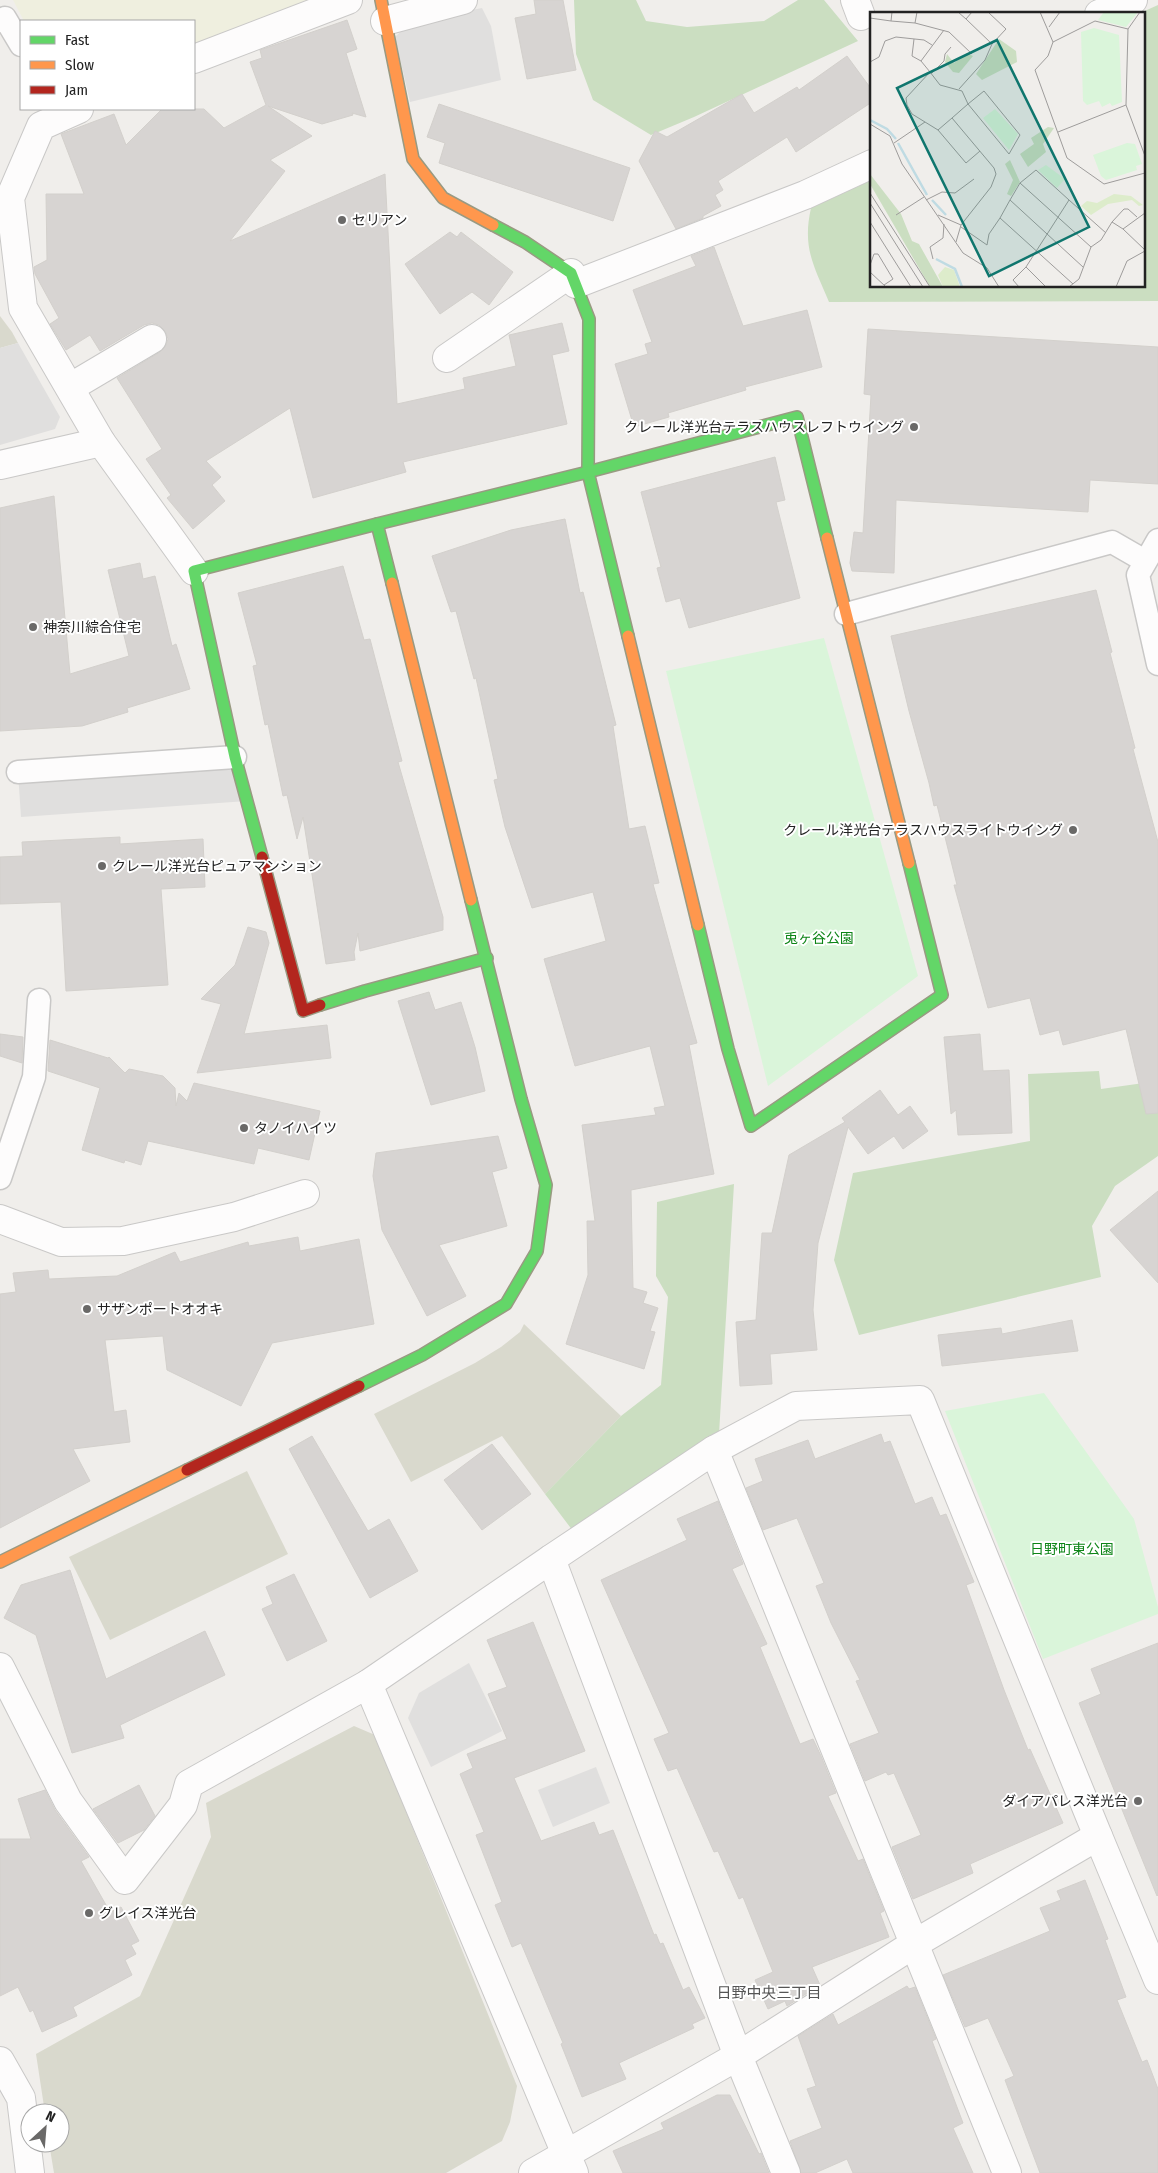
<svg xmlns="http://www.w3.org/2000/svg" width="1158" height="2173" font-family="'Fira Sans Condensed','Noto Sans JP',sans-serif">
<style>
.construction{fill:#d9d9cd}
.farmland{fill:#efefdf}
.forest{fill:#cbdec1}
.park{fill:#daf5da}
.parking{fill:#e0dfde}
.building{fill:#d7d4d2;stroke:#d3d0cc}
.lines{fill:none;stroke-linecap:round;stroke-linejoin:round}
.lane-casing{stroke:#c9c8c7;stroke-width:25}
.street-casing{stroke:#c9c8c7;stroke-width:30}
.fast-casing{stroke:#999a82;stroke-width:14}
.slow-casing{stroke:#999a82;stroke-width:14}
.jam-casing{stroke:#999a82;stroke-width:14}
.lane{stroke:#fdfcfc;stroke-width:22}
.street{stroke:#fdfcfc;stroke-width:28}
.fast{stroke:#63d668;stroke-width:11}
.slow{stroke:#ff974d;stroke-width:11}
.jam{stroke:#b3261e;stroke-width:11}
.poi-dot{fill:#6a6968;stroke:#fff;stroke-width:2}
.labels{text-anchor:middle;stroke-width:4;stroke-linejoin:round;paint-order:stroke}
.poi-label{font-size:14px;fill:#222;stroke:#fff;text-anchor:start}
.park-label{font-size:14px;fill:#0c8416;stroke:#fff}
.neighbourhood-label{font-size:15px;fill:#555;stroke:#fff}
.inset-river{fill:none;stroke:#bfdbe3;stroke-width:2.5}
.inset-road{fill:none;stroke:#9e9c9b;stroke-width:1}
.view{fill:#0f766e;fill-opacity:0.15;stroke:#0f766e;stroke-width:2.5}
.inset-edge{fill:none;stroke:#222;stroke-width:2.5}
</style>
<rect width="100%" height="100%" fill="#f0eeeb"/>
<!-- construction -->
<g class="construction">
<path d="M0 316 12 332 18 343 0 348Z"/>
<path d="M524 1324 621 1416 545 1494 502 1436 411 1482 374 1414 475 1363 501 1347 520 1332Z"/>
<path d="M247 1471 288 1554 110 1640 69 1557Z"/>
<path d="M354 1726 375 1735 517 2086 510 2122 502 2141 446 2173H54L49 2143H60V2113H45L36 2054 140 1996 211 1837 206 1803Z"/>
</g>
<!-- farmland -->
<path class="farmland" d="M13 0H318L194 49V21H24Z"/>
<!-- forest -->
<g class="forest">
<path d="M574 0H636L646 21 687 27 764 21 798 0H824L858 41 694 117 651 135 593 100 576 54Z"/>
<path d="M1158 5V301L829 302C814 266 802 248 811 208L872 180V286H1144V14H1138Z"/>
<path d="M1099 1071 1101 1089 1158 1081V1156L1115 1186 1092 1226 1101 1277 859 1335 834 1260 853 1173 1030 1141 1028 1074Z"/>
<path d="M734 1184 719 1434 573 1531 545 1494 621 1416 661 1385 668 1297 656 1276 657 1202Z"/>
</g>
<!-- park -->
<g class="park">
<path d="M824 638 918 976 768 1086 666 671Z"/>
<path d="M1044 1393 1134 1519 1158 1607V1614L1043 1659 945 1411Z"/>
</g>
<!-- parking -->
<g class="parking">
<path d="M482 8 491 26 501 80 410 102 395 37 411 22Z"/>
<path d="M18 343 60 417 55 429 0 445V348Z"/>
<path d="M235 757 247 801 21 817 18 772Z"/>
<path d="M469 1663 502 1731 431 1767 408 1718 419 1693Z"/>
<path d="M596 1767 610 1803 553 1827 538 1790Z"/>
</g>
<!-- building -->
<g class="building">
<path d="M534 0H563L576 70 527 79 515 18 536 14Z"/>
<path d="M347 20 357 49 346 53 366 117 352 113 353 115 322 124 268 106 312 136 270 160 285 171 230 241 385 174 397 404 465 389 463 378 516 366 509 335 562 323 569 351 552 355 567 424 403 462 406 472 313 498 290 408 206 461 221 477 212 485 225 501 193 529 167 498 171 495 146 459 162 449 117 378 160 352 165 347 168 339 165 331 159 325 152 323 144 325 100 351 90 335 66 350 50 324 59 318 35 274 34 267 47 260 46 194H84L61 134 114 114 126 145 162 109H204L224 128 266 105 250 62 262 58 260 50Z"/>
<path d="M847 56 872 90V102L796 152 787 137 718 181 723 190 715 195 721 206 703 216V218L676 229 639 161 655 131 667 137 742 94 754 113 797 87 799 90Z"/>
<path d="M439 104 630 168 613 221 439 163 445 143 427 137Z"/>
<path d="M450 232 457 237 461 232 513 272 489 305 472 292 440 314 405 264Z"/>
<path d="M714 247 743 326 807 310 822 367 745 387 746 390 668 413 669 417 634 427 615 364 648 354 645 344 652 342 633 290 696 266 691 256Z"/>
<path d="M868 329 1158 347V484L1090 480 1088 512 896 500 894 573 852 571 850 563 854 532 863 533 871 395 864 394Z"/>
<path d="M775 457 785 500 776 502 800 598 689 628 680 598 666 602 657 568 661 567 641 492Z"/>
<path d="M54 496 70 674 129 656 108 570 140 563 143 579 155 576 172 646 176 644 190 689 127 708 128 712 82 726 0 731V508Z"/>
<path d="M565 519 580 593 583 592 616 725 613 726 629 829 645 826 659 883 653 884 697 1043 689 1045 714 1174 631 1190 633 1288 647 1292 643 1303 658 1308 650 1331 655 1332 644 1369 566 1344 588 1275 587 1221H595L582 1125 656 1115 654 1108 665 1106 650 1046 575 1066 544 959 606 941 593 892 532 908 505 827 494 780 498 779 476 678 474 679 456 611 451 612 432 556 511 530Z"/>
<path d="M343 566 364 640 370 639 402 761 398 762 443 917V930L360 951 358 933 354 952 355 960 326 964 303 817 297 839 287 795 283 796 268 724 265 725 253 666 257 665 238 593Z"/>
<path d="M1096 590 1112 652 1110 653 1135 748 1133 749 1158 842V1113L1146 1114 1126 1029 1063 1045 1059 1030 1040 1035 1030 998 988 1008 954 885H957L937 805 934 806 929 783 909 711 891 636Z"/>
<path d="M120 837V844L203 839 205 887 161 889 168 985 66 991 61 902 0 904V857L23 856 22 842Z"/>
<path d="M248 927 266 932 269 943 244 1034 327 1025 331 1058 197 1073 221 1004 201 999 235 965Z"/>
<path d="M429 992 435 1010 461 1002 475 1047 485 1091 431 1105 398 1001Z"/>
<path d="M0 1034 23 1037 22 1063 0 1056Z"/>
<path d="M980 1034 983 1071 1009 1070 1012 1133 958 1135 956 1110 951 1114 944 1037Z"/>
<path d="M50 1040 108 1058 109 1057 125 1073 129 1069 163 1076 175 1088 176 1106 179 1093 187 1101 194 1083 320 1111 309 1160 258 1148 254 1164 148 1141 141 1165 125 1160 124 1163 82 1150 100 1088 48 1071Z"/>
<path d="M880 1090 898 1115 910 1106 928 1131 903 1149 894 1136 868 1154 848 1127 818 1243 813 1310 817 1350 770 1354 772 1384 740 1386 736 1322 756 1320 762 1233H772L789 1155 845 1122 842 1118Z"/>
<path d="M498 1136 507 1168 492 1172 507 1226 439 1245 466 1296 427 1316 382 1230 373 1176 376 1153Z"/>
<path d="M1158 1191V1283L1110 1230Z"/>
<path d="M298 1237 300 1251 359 1239 374 1324 272 1343 241 1406 167 1370 163 1336 105 1340 114 1412 126 1410 130 1442 73 1449 90 1481 0 1528V1294L16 1292 13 1273 48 1270 49 1279 117 1276 175 1252 180 1262 248 1242 249 1246Z"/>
<path d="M1072 1320 1078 1351 942 1366 938 1335 1001 1328 1002 1334Z"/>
<path d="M881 1434 884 1443 890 1441 915 1504 932 1497 940 1516 946 1514 974 1582 966 1585 1004 1690 1028 1750 1030 1749 1063 1823 970 1864 973 1873 913 1899 892 1847 921 1835 894 1773 888 1775 886 1772 865 1781 850 1744 879 1733 856 1681 860 1680 831 1623 816 1586 824 1583 797 1518 763 1530 746 1488 763 1481 755 1459 808 1440 815 1459Z"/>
<path d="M312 1436 368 1531 389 1519 418 1571 370 1598 289 1449Z"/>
<path d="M492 1444 531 1494 482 1530 444 1480Z"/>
<path d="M718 1501 743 1564 732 1569 767 1644 760 1647 800 1744 813 1739 821 1756 836 1793 828 1796 858 1861 863 1859 884 1911 880 1913 889 1937 812 1967 820 1985 787 2006 785 2001 768 2009 755 1980 773 1972 743 1897 739 1899 718 1851 714 1852 677 1768 668 1771 654 1739 669 1733 601 1580 687 1540 677 1519Z"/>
<path d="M70 1570 106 1679 205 1631 225 1675 120 1725 124 1738 72 1753 36 1635 4 1618 21 1585Z"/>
<path d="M294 1574 327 1641 287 1661 262 1609 273 1604 266 1587Z"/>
<path d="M533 1622 585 1751 514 1778 541 1841 594 1822 599 1835 613 1830 654 1935 656 1934 660 1944 663 1943 683 1990 689 1987 705 2018 692 2024 694 2028 619 2063 626 2079 582 2097 561 2044 563 2043 521 1943 512 1947 495 1905 502 1902 476 1835 484 1832 460 1774 473 1768 467 1754 507 1739 488 1694 507 1687 487 1640Z"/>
<path d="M1158 1643V1895L1157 1896 1079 1703 1101 1694 1091 1669Z"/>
<path d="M139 1785 155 1816 144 1830 118 1843 93 1809Z"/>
<path d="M45 1790 55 1810 89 1857 81 1861 110 1912 121 1907 139 1941 131 1945 136 1954 125 1960 132 1975 73 2007 77 2016 42 2032 33 2010 30 2012 18 1987 0 1996V1839H31L18 1799Z"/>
<path d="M1085 1880 1108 1939 1105 1940 1126 1997 1117 2000 1142 2062 1147 2060 1158 2089V2173H1040L1005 2080 1014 2076 988 2018 965 2027 943 1975 1050 1931 1040 1908 1061 1900 1057 1891Z"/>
<path d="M907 1986 909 1989 915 1987 936 2039 932 2041 963 2123 953 2128 973 2173H853L847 2159 815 2173H801L790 2141 822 2128 807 2089 816 2086 798 2036 833 2014 838 2025Z"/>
<path d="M717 2095H730L759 2154 761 2153 769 2173H623L613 2151 664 2129 661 2123Z"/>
</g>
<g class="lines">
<!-- lane casing -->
<g class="lane-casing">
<g id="lane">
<path d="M5 18 21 45"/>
<path d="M1158 540 1138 575 1158 664"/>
<path d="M846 614 1112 542 1145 561"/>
<path d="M18 772 235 757"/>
<path d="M0 1178 34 1077 39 1000"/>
</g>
</g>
<!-- street casing -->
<g class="street-casing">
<g id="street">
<path d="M855 0 861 16"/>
<path d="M1099 14 1133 0"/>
<path d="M385 21 463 0"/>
<path d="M194 59 348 0"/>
<path d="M79 109 41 126 10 198 23 308 101 442 194 571"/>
<path d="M576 284 805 195 872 164"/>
<path d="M447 358 571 273"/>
<path d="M71 387 152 339"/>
<path d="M0 465 101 442"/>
<path d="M0 1219 61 1242 123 1241 234 1217 305 1194"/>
<path d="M714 1450 796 1406 920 1400 1098 1836"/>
<path d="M551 1559 368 1684 574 2173"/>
<path d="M0 1667 68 1801 125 1880 183 1805 189 1784 368 1684"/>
<path d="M0 2061 21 2098 30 2173"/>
<path d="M533 2173 738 2056 914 1944 1098 1836 1158 1980"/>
<path d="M786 2173 738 2056 551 1559 714 1450 1007 2173"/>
</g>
</g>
<!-- fast casing -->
<g class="fast-casing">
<g id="fast">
<path d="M493 225 525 242 571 273 589 319 588 472 628 636"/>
<path d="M377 524 588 472 797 417 827 538"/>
<path d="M262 857 235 757 194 571 377 524 392 583"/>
<path d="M698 925 728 1049 751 1126 942 995 909 863"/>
<path d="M320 1005 365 991 487 958"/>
<path d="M359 1386 422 1355 506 1304 537 1251 546 1185 521 1099 471 900"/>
</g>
</g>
<!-- slow casing -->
<g class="slow-casing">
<g id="slow">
<path d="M381 0 413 159 443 198 493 225"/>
<path d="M827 538 909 863"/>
<path d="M392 583 471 900"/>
<path d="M628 636 698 925"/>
<path d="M0 1562 187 1470"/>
</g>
</g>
<!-- jam casing -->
<g class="jam-casing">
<g id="jam">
<path d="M262 857 303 1011 320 1005"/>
<path d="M187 1470 359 1386"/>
</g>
</g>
<!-- lane -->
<use href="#lane" class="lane"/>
<!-- street -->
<use href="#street" class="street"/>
<!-- fast -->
<use href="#fast" class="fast"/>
<!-- slow -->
<use href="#slow" class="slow"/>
<!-- jam -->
<use href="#jam" class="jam"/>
</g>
<!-- markers -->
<g class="poi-dot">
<circle cx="342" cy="220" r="5"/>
<circle cx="914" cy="427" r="5"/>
<circle cx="33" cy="627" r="5"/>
<circle cx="1073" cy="830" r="5"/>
<circle cx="102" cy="866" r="5"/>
<circle cx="244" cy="1128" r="5"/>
<circle cx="87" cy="1309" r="5"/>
<circle cx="1138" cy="1801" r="5"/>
<circle cx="89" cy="1913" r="5"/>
</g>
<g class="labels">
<!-- poi labels -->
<g class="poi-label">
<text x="352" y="225">セリアン</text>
<text x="904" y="432" text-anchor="end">クレール洋光台テラスハウスレフトウイング</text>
<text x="43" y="632">神奈川綜合住宅</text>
<text x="1063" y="835" text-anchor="end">クレール洋光台テラスハウスライトウイング</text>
<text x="112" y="871">クレール洋光台ピュアマンション</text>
<text x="254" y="1133">タノイハイツ</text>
<text x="97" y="1314">サザンポートオオキ</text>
<text x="1128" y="1806" text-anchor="end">ダイアパレス洋光台</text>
<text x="99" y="1918">グレイス洋光台</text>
</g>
<!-- park labels -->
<g class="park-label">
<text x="819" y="943">兎ヶ谷公園</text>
<text x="1072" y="1554">日野町東公園</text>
</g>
<!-- neighbourhood labels -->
<g class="neighbourhood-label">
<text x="769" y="1998">日野中央三丁目</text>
</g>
</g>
<!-- overview -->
<g transform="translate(870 12)">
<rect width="275" height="275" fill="#f0eeeb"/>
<path d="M244 182 261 184 273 193 269 194 262 188 238 192 221 203 211 194 217 189 227 191ZM75 255 84 258 90 275H73L68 263Z" fill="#ddeccb"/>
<path d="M129 27 146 39 147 50 112 68 106 62ZM97 41 103 44 89 61 83 60 75 50 77 42 84 51ZM178 115 184 116 173 132 176 140 158 155 150 142 164 132 161 126ZM140 148 150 170 141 184 137 182 143 168 135 152ZM0 162 31 202 42 229 49 232 73 275H60L0 172Z" fill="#cbdec1"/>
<path d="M234 0H268L256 15 228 8ZM224 16 249 23 252 90 242 94 240 91 232 95 229 89 217 93 213 89 211 20ZM125 97 148 122 139 138 113 106ZM257 131 265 132 272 152 266 154 267 158 236 168 231 164 223 143ZM176 153 195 167 187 176 168 158Z" fill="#daf5da"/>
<path class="inset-river" d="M0 108 17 117 26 127M28 131 57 183M62 188 76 203M66 247 85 257 92 275"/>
<path class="inset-road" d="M47 0 45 11 79 20 102 42M88 0 96 7 102 0M170 0 183 30 178 44 165 58 197 146 234 172 275 161M270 0 258 17 256 93 275 144M0 6 21 9 22 0M96 7 122 32 136 17 118 0M21 9 45 11M179 15 190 0M44 27 42 44 51 49M183 30 225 9 258 17M0 50 9 45 15 29 26 25 54 28 62 33M60 60 51 49 74 18M61 62 74 49 75 42 81 35M89 77 115 48 122 32M0 112 20 124 32 152 93 241 117 256 129 275M68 118 42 102 37 93 36 86 60 60 70 73 92 79 98 92 139 142 150 123 114 79 98 92 82 106M188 120 256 93M24 131 55 110M150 171 166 158 199 188M0 181 60 275M56 188 72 180 85 181 104 167M140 188 130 206 203 272M0 191 53 275M275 201 253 217 275 238M26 203 54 185M68 203 91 213M0 210 41 275M242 210 254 197H258L267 205M91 215 117 233 119 222 130 206M86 230 91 213 121 175 126 162 124 156 82 106 68 118 96 151 110 139M63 247 60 235 73 226 74 212M0 253 4 242H8L23 267 14 273M156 255 176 275M213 255 140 188 150 171 221 235M0 260 16 275M149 275 143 268 156 255 199 188 236 221M199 275 209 267 221 235 231 228 242 210 253 217M246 275 257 249 275 239"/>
<path class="view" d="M127 28 219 215 119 264 27 76Z"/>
<rect width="275" height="275" class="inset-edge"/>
</g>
<!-- legend -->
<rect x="20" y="20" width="175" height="90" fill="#ffffff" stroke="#a7a7a7"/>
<rect x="30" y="36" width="25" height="8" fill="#63d668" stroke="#a7a7a7"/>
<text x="65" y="45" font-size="15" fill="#222222">Fast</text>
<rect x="30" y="61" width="25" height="8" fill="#ff974d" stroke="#a7a7a7"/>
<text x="65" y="70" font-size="15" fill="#222222">Slow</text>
<rect x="30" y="86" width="25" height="8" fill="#b3261e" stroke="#a7a7a7"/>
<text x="65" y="95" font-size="15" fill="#222222">Jam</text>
<!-- north arrow -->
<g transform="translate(45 2128) rotate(26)"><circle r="24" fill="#ffffff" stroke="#a7a7a7"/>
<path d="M0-4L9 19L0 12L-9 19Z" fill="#6a6968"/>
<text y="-8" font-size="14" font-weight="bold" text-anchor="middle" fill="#222222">N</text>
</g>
</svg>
